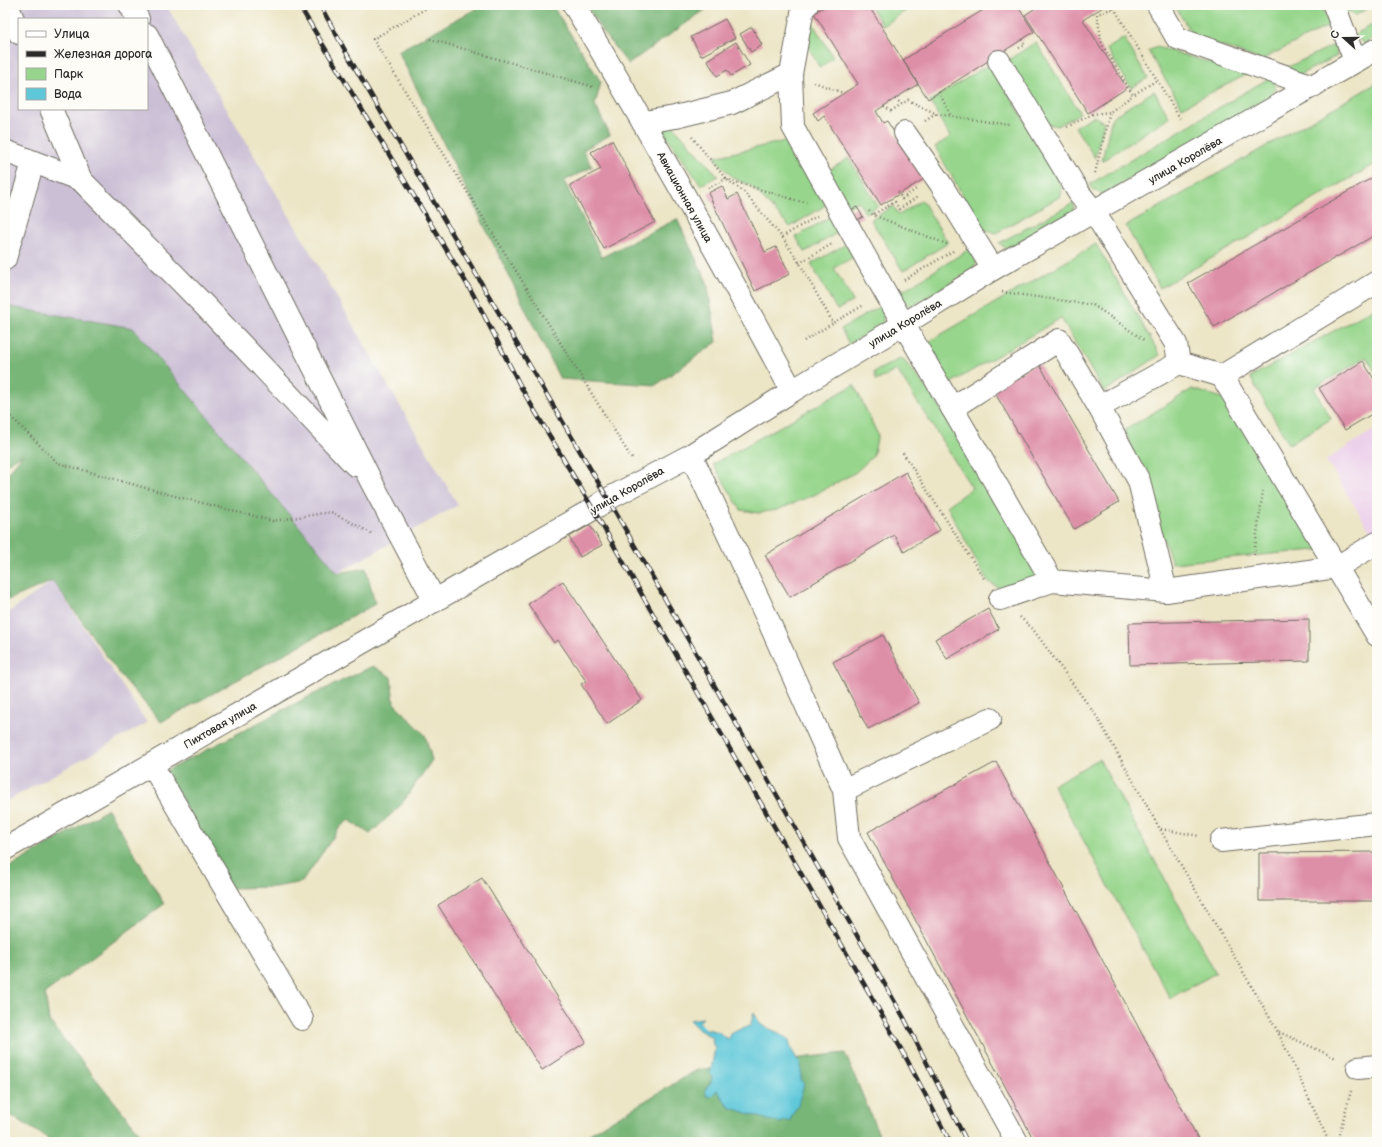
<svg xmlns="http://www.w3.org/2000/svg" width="1382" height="1147" font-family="'Balsamiq Sans',sans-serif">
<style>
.built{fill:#ecd1eb}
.industrial{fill:#cbbfd5;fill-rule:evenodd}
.green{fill:#96d58b;stroke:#60805b}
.forest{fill:#78b677;stroke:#527051}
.water{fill:#5ec8d9;stroke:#447a82}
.building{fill:#de8fa8}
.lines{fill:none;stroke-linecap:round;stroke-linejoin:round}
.minor-casing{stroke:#6f6c61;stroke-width:24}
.path{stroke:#6f6c61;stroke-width:2.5;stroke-dasharray:1 3;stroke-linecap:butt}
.minor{stroke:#fff;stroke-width:22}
.rail-casing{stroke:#2b2b2b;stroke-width:4.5}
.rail{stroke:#fdfcf7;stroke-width:3;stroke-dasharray:9;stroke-linecap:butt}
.labels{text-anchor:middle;stroke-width:3.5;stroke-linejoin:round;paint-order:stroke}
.street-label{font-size:11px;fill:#2b2b2b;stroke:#fdfcf7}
</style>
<rect width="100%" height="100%" fill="#fdfcf7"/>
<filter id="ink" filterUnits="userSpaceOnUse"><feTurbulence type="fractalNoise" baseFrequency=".025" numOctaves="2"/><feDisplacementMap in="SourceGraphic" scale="8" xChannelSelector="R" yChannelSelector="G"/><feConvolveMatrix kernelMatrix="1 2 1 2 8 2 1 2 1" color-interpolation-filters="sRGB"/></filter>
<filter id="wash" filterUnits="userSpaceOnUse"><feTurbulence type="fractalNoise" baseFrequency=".012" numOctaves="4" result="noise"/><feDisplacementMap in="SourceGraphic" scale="16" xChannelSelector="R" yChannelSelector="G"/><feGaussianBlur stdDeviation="0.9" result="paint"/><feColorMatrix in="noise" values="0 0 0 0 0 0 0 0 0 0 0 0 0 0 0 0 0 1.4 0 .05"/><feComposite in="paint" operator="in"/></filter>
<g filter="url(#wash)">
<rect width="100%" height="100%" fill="#ece5c6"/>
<!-- built -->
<path class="built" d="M1377 428V542L1326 460Z"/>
<!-- industrial -->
<g class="industrial">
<path d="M5 5H166L458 505 338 573 133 328 5 306ZM19 19H147V109H19Z"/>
<path d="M53 581 147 723 5 802V615Z"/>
</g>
<!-- green -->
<g class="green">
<path d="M870 5H904L907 10 883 26Z"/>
<path d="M1174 5H1321L1330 25 1261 60 1193 36Z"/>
<path d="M1339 5H1373L1354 16 1351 11 1343 15Z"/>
<path d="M810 19 833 57 820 68 803 38Z"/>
<path d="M1377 22V36L1364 44 1354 35Z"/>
<path d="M1124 38 1148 78 1131 88 1107 49Z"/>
<path d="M1036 42 1080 113 1058 126 1047 124 1007 61Z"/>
<path d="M1336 44 1337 56 1299 75 1284 69Z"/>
<path d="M1157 47 1248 74 1182 107 1148 51Z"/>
<path d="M991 63 1062 185 1061 196 996 233 982 229 935 147 950 137 930 101Z"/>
<path d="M1271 77 1276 86 1272 95 1104 194 1092 190 1090 184Z"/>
<path d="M1377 83V163L1160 288 1126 226Z"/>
<path d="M1154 91 1169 117 1102 161 1112 117Z"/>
<path d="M1093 116 1104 122 1095 158 1075 127Z"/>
<path d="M669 121 718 176 701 185 660 127Z"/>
<path d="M790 140 826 205 790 227 751 186 733 178 714 157Z"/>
<path d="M849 158 878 206 865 213 858 201 847 208 826 172Z"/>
<path d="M922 200 948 243 903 271 871 220 893 206 899 215Z"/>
<path d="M1075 202 1073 212 1007 249 999 243Z"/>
<path d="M833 215 842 230 805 252 796 237Z"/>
<path d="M850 242 857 255 834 268 853 301 837 310 811 264Z"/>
<path d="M1096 244 1160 355 1104 392 1061 318 946 386 923 345Z"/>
<path d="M973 247 978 258 973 270 912 306 904 303 897 294Z"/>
<path d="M884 304 883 324 849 344 841 329Z"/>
<path d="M1377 307V375L1366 357 1314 388 1331 419 1289 444 1250 377Z"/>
<path d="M902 358 932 395 1045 578 1007 592 987 581 947 506 972 488 897 370 876 381 874 372Z"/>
<path d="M854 385 878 435 873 456 856 472 814 495 777 510 758 513 741 510 713 464Z"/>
<path d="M1192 389 1226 399 1327 549 1172 563 1125 430Z"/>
<path d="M1099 759 1216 973 1170 998 1053 785Z"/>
</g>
<!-- forest -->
<g class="forest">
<path d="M483 5H552L601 82 595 105 610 135 583 150 592 167 564 181 602 257 677 219 707 282 717 342 656 385 560 379 398 51Z"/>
<path d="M586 5H712L628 64 602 31Z"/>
<path d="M5 306 133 328 338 573 366 568 375 604 161 722 118 672 53 581 8 600 5 580V477L23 454 5 465Z"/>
<path d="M373 666 391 677 394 703 425 735 432 760 401 805 370 834 349 820 341 826 302 882 275 887 230 888 166 771 304 699Z"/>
<path d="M108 809 164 904 45 993 49 1021 147 1142H54L5 1112V870Z"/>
<path d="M845 1053 882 1142H576L697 1070Z"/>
</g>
<!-- water -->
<path class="water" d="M754 1013 761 1025 781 1034 789 1040 791 1049 801 1065V1080L804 1082C803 1088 801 1095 799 1101 798 1108 792 1113 790 1121H784L781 1123 768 1120 729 1107 717 1090 713 1095 707 1097 705 1090 711 1082 712 1077 710 1075 715 1048 712 1042 713 1038 699 1030 689 1020 703 1018 699 1022 706 1029 719 1032 724 1037 728 1039 730 1034 745 1027 750 1026Z"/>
<g id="blocks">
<!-- building -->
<g class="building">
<path d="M827 5H868L918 84 876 111 883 123 887 121 924 179 881 205 824 116 818 121 813 113 858 84 814 13Z"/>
<path d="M991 5H1017L1034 32 928 99 903 60Z"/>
<path d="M1040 5H1106L1083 20 1127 88 1088 113 1025 15Z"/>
<path d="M725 19 735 38 701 56 691 37Z"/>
<path d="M752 27 762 45 751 52 740 34Z"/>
<path d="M736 42 750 65 731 76 727 70 717 76 707 60Z"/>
<path d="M612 140 655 222 604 249 570 185 601 169 591 152Z"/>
<path d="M1377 175V234L1214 327 1188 283Z"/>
<path d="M722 186 728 199 737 194 765 252 776 247 790 274 755 291 708 193Z"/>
<path d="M857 207 863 217 854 221 848 211Z"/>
<path d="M1363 361 1377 384V411L1345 430 1319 388Z"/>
<path d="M1038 362 1119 502 1074 529 992 388Z"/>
<path d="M906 472 940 530 904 552 894 535 790 597 765 555Z"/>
<path d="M590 525 602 545 580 557 569 537Z"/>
<path d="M563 581 642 700 607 724 581 684 586 681 558 640 554 643 528 604Z"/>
<path d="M988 609 999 629 947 659 935 639Z"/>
<path d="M1309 619V661L1130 665 1129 623Z"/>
<path d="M883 635 919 703 868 729 833 662Z"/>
<path d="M996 762 1200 1142H1035L868 832Z"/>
<path d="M1377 852V901H1259V853Z"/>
<path d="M482 878 586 1042 542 1070 438 905Z"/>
</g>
</g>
</g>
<g filter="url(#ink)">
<use href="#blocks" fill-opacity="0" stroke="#6f6c61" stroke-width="1"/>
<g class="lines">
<!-- minor casing -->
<g class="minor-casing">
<g id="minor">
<path d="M7 5 19 33"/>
<path d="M130 5 138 19"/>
<path d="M574 5C650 132 722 261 792 391"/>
<path d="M807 5 803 8 791 74 793 127 885 292 1052 581 1166 591 1337 567 1377 543"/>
<path d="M1158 5 1177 38 1313 86"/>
<path d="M1334 5 1355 61"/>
<path d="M147 35 372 483 435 601"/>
<path d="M999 61 1079 193 1094 212 1176 344 1179 363 1222 376 1377 635"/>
<path d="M51 109 81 180"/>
<path d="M644 122 675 117 732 103 791 74"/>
<path d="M905 133 940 183 993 269"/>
<path d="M5 151 81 180 206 307 355 465"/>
<path d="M5 259 33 162"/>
<path d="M1222 376 1377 282"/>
<path d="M1099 407 1179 363"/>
<path d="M952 408 1059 340 1099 407 1139 481 1166 591"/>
<path d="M691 455 769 622 844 790 849 838 1017 1142"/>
<path d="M1000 599 1052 581"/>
<path d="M152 765 302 1019"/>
<path d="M844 790 990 719"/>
<path d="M1221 841 1377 824"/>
<path d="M5 849 593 509 608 499 691 455 792 391 904 324 993 269 1377 49"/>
<path d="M1358 1068 1377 1066"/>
</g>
</g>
<!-- path -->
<g class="path">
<path d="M432 5 373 39 632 459"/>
<path d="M1119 5 1114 8 1097 14 1102 44 1133 95 1157 80"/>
<path d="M1114 8 1181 120"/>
<path d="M430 39 594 87"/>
<path d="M1019 48 1025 45 1022 40"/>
<path d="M814 82 843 93"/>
<path d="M939 92 951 116"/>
<path d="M895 99 902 104"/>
<path d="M884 106 892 112"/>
<path d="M891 111 908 100 937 114 1009 125"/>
<path d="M925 121 936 114"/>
<path d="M1067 127 1093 114 1110 112"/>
<path d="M692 137 726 179 744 192 782 237 799 262 833 323 864 305"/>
<path d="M1095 173 1110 112 1133 95"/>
<path d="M708 188 726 179 799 201 807 202"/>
<path d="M898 192 902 199 916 189"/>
<path d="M869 211 873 215 949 245"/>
<path d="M874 214 895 202 899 209 919 196"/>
<path d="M782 237 817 216"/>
<path d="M799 263 832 244"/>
<path d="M904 280 953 251"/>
<path d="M1002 292 1093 305 1144 340"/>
<path d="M804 341 833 323"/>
<path d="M5 411 58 463 167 494 273 521 331 512 371 533"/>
<path d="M903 453 985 580"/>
<path d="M1254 555 1263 491"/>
<path d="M1020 617 1032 628 1097 717 1160 829 1278 1032 1329 1142"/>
<path d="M1161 829 1199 836"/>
<path d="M1279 1032 1336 1058"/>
<path d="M1337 1142 1351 1091"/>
</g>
<!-- minor -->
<use href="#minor" class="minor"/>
<!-- rail casing -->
<g class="rail-casing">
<g id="rail">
<path d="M299 5 473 294 523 391 593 509 904 1054 950 1142"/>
<path d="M320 5 347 54 608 499 904 1018 967 1142"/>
</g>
</g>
<!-- rail -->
<use href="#rail" class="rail"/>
</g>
</g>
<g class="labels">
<!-- street labels -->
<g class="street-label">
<text transform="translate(1185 160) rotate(-30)" y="4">улица Королёва</text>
<text transform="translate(685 197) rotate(61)" y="4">Авиационная улица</text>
<text transform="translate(905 323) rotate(-31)" y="4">улица Королёва</text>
<text transform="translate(627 490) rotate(-30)" y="4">улица Королёва</text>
<text transform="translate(220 725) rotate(-30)" y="4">Пихтовая улица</text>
</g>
</g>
<!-- margin -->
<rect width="1382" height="1147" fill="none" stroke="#fdfcf7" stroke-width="20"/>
<!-- legend -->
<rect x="18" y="18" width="130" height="92" fill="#fdfcf7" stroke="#a9a8a5"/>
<rect x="26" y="31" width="20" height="6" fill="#ffffff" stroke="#a9a8a5"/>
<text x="54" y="38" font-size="12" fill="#2b2b2b">Улица</text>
<rect x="26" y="51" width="20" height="6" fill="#2b2b2b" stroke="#a9a8a5"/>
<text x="54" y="58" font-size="12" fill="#2b2b2b">Железная дорога</text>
<rect x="26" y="68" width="20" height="12" fill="#96d58b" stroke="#a9a8a5"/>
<text x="54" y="78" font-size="12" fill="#2b2b2b">Парк</text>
<rect x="26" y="88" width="20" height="12" fill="#5ec8d9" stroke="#a9a8a5"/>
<text x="54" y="98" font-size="12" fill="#2b2b2b">Вода</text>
<!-- north arrow -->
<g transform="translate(1344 38) rotate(291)" stroke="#fdfcf7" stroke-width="3" paint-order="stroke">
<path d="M0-3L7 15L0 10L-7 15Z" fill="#2b2b2b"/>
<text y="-6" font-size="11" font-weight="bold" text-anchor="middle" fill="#2b2b2b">С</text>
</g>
</svg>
